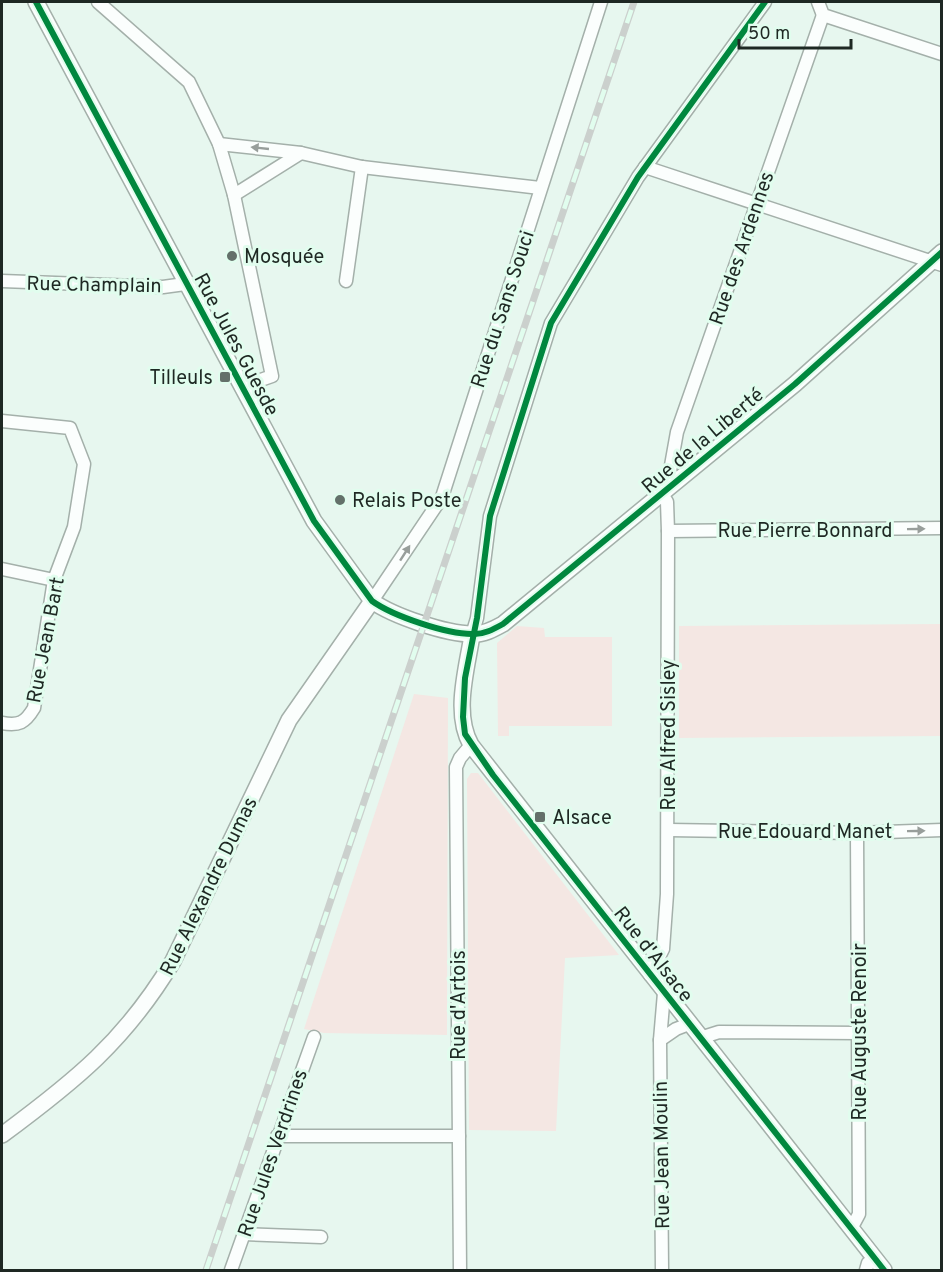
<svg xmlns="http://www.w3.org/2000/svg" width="943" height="1272" font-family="Overpass,sans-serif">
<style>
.green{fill:#f4e7e3}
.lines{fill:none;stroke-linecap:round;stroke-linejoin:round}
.minor-casing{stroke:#a4b0aa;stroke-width:15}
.tertiary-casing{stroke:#a4b0aa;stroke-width:18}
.minor{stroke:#fbfefd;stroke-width:12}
.tertiary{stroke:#fbfefd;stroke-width:15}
.rail-casing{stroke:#cbd0cd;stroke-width:7}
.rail{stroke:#e1fdee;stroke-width:4.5;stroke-dasharray:14;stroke-linecap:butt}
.cycleway-casing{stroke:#e1fdee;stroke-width:10}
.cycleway{stroke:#00873e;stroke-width:6}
.oneway{fill:#989e9b}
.poi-dot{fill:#64706a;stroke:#e1fdee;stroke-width:2}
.labels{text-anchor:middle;stroke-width:6;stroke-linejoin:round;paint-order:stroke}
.street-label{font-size:20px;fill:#1e2823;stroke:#e1fdee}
.poi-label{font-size:20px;fill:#1e2823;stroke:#e1fdee;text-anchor:start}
</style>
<rect width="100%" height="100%" fill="#e7f7ef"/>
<!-- green -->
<g class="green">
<path d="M941 624V736L679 738V626Z"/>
<path d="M517 626 544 628 545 637H612V726H509V736H498L497 643Z"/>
<path d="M414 694 448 698 447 1035 324 1033 304 1029Z"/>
<path d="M471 773H478L619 955 565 958 556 1131 469 1130 467 779Z"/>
</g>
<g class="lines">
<!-- minor casing -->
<g class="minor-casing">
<g id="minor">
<path d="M98 2 189 82 219 144 234 195 272 376 241 387"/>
<path d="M818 2 823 15 942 54"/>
<path d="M219 144 301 153 362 167 540 188"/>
<path d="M645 167 942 265"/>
<path d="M234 195 301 153"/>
<path d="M2 281 163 287 185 284"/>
<path d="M346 281 362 167"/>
<path d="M2 421 70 428 84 464 74 527 54 580 34 708C25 723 19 726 2 723"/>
<path d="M675 483 670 471 677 432 823 15"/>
<path d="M668 531 942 528"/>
<path d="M2 569 54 580"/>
<path d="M372 601 442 497 601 2"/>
<path d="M472 635 477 618 490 516 551 323 638 177 765 2"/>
<path d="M669 830 857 833 942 830"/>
<path d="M650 975 663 949 667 894 668 531 667 502 662 494"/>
<path d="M700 1038 719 1032 859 1033"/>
<path d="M660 1040 676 1029 689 1024"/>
<path d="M277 1136H459"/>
<path d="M851 1229 859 1214 857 833"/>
<path d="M244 1234 321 1237"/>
<path d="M231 1270 314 1037"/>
<path d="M460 1270 456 767 460 758 471 745"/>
<path d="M662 1270 660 1040 664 993"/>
<path d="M866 1270 868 1263 874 1258"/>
</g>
</g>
<!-- tertiary casing -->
<g class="tertiary-casing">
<g id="tertiary">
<path d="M36 2 314 521 372 601C393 616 446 634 472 634 483 635 494 629 503 624L795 384 942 252"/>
<path d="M472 635C467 669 453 713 471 745L884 1270"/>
<path d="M2 1135C75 1081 125 1041 173 961L289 720 372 601"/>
</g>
</g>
<!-- minor -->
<use href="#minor" class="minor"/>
<!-- tertiary -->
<use href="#tertiary" class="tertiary"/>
<!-- rail casing -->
<g class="rail-casing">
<path id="rail" d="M206 1270 634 2"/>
</g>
<!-- rail -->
<use href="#rail" class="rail"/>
<!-- cycleway casing -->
<g class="cycleway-casing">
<g id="cycleway">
<path d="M36 2 314 521 372 601C393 616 446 634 472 634 483 635 494 629 503 624L795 384 942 252"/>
<path d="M765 2 638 177 551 323 490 516 477 618 465 678 463 717 465 734 493 775 884 1270"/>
</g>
</g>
<!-- cycleway -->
<use href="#cycleway" class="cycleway"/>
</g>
<!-- one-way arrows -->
<defs><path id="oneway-solid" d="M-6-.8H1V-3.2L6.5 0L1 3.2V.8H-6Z" transform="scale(1.5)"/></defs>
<g class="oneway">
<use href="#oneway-solid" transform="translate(260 148) rotate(-174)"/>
<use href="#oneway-solid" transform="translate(916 529) rotate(-1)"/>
<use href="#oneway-solid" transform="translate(405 553) rotate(-57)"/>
<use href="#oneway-solid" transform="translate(916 831) rotate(-1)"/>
</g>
<!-- markers -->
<g class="poi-dot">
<circle cx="232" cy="256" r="6"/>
<rect x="219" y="371" width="12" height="12" rx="3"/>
<circle cx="340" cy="500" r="6"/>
<rect x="534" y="811" width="12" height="12" rx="3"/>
</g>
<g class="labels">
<!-- street labels -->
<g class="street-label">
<text transform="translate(741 248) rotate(-71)" y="7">Rue des Ardennes</text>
<text transform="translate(94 284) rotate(1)" y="7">Rue Champlain</text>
<text transform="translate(502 309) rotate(-72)" y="7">Rue du Sans Souci</text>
<text transform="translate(237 344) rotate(62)" y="7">Rue Jules Guesde</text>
<text transform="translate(702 440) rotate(-40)" y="7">Rue de la Liberté</text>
<text x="805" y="537">Rue Pierre Bonnard</text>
<text transform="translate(45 640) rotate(-79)" y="7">Rue Jean Bart</text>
<text transform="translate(668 735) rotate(-90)" y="7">Rue Alfred Sisley</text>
<text x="805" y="838">Rue Edouard Manet</text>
<text transform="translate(208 886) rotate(-64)" y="7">Rue Alexandre Dumas</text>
<text transform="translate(654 954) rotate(52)" y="7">Rue d'Alsace</text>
<text transform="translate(458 1005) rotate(-90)" y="7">Rue d'Artois</text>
<text transform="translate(859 1032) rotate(-90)" y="7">Rue Auguste Renoir</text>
<text transform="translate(272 1153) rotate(-71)" y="7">Rue Jules Verdrines</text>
<text transform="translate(661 1155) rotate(-91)" y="7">Rue Jean Moulin</text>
</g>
<!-- poi labels -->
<g class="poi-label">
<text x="244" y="263">Mosquée</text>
<text x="213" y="384" text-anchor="end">Tilleuls</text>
<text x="352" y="507">Relais Poste</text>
<text x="552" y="824">Alsace</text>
</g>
</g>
<!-- border -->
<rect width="943" height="1272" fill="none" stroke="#1e2823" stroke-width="6"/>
<!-- scale -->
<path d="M739 39v9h112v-9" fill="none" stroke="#1e2823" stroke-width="3"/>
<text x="748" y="39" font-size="18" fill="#1e2823" stroke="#e1fdee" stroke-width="4.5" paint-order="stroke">50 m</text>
</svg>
